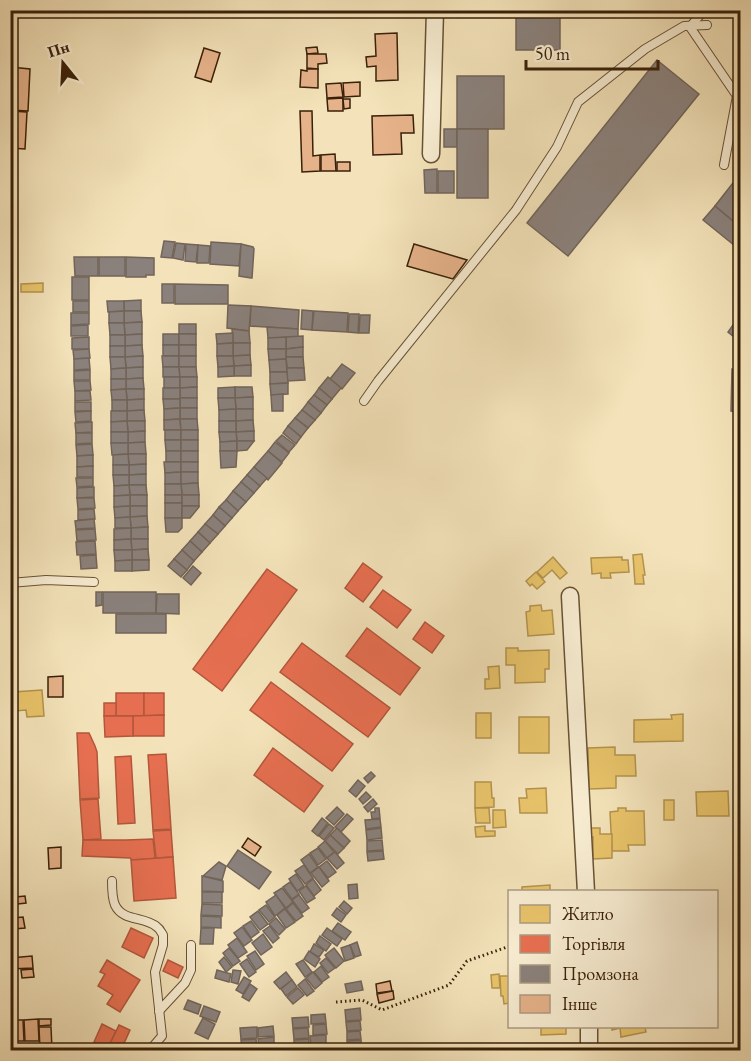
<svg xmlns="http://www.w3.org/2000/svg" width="751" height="1061" font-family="'EB Garamond',serif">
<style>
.homes{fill:#e9c46a;stroke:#b4934d;stroke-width:1.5}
.shops{fill:#e76f51;stroke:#b3573b;stroke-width:1.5}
.industry{fill:#8a817c;stroke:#726459;stroke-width:1.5}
.building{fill:#e6b28a;stroke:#392008;stroke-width:1.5}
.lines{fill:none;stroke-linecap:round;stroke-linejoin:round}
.lane-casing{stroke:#685134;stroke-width:10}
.street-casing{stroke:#685134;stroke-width:19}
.path{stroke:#392008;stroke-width:3;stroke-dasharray:1.5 3;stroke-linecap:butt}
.lane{stroke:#f8edd2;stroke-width:8}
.street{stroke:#f8edd2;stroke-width:16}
</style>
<rect width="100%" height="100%" fill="#f4e3ba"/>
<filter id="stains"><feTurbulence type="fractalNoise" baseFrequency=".00333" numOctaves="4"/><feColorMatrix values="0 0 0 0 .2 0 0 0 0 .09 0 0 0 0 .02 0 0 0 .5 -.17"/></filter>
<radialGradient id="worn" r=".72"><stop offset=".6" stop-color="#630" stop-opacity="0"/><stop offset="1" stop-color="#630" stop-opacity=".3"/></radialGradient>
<!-- homes -->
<g class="homes">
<path d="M43 283V292H21V284Z"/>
<path d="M740 448V468H737L734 449Z"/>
<path d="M15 476V488H10V477Z"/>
<path d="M642 554 645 575H643L644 584H635L633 555Z"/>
<path d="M553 557 567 573 560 579 552 570 543 578 537 572Z"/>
<path d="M622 557V560H628L629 572 610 573 611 578H601V573L592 574 591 558Z"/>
<path d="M536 572 545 582 537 589 532 584 530 586 526 581Z"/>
<path d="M541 605 542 611 552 610 554 634 528 636 526 612 530 611V606Z"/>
<path d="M506 648H518V651L549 650V669H545V682L515 683V665H506Z"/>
<path d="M499 666 500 688 485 689V679H489L488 667Z"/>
<path d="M42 690 44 716 27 717 26 710 15 711 13 692Z"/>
<rect x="476" y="713" width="15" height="25"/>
<path d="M683 714V741L634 742V720L672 719 671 715Z"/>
<rect x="519" y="717" width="30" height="36"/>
<path d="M615 747V755H635L636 776H616V788L589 789 588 748Z"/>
<path d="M475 782H491L492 798H494V807L475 808Z"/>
<path d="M546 788 547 813H520L519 798H527L526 789Z"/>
<path d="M728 791 729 816H697L696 792Z"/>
<rect x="664" y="800" width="10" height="20"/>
<path d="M475 808H489L490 823H476Z"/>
<path d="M618 808H626V811H644L645 845H628L629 851H612L610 812 618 811Z"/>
<path d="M493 810H505L506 827 493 828Z"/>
<path d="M485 826V831H495V836L476 837 475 827Z"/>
<path d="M590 828H600V834H612V858L593 859V837L590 838Z"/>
<path d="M550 885V892H522V887Z"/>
<path d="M499 974 500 988H492L491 975Z"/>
<path d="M500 976H510V1003L504 1004 503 996H501Z"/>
<path d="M541 1026H566V1034L541 1035Z"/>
<path d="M612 1026H650L645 1027 646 1032 621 1037 620 1028 612 1030Z"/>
<path d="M10 1038H13L14 1050H10Z"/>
<path d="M675 1044 677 1050H654Z"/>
</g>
<!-- shops -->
<g class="shops">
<path d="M363 563 382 577 363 602 345 588Z"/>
<path d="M267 569 297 590 222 691 193 669Z"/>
<path d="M383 590 411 610 397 628 370 607Z"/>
<path d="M425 622 444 636 432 653 413 639Z"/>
<path d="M367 628 420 668 400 695 346 656Z"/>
<path d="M302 643 390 708 368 737 280 672Z"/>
<path d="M271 682 353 744 332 771 250 710Z"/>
<rect x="116" y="693" width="28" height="23"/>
<path d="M144 693H164V715L144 716Z"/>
<rect x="104" y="703" width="12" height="13"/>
<path d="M164 715V736H133V716Z"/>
<path d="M104 716H133V736L105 737Z"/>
<path d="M77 733H89L95 746 97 752 99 798 80 799Z"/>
<path d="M273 748 323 786 304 812 254 775Z"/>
<path d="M166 754 171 829 153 830 148 755Z"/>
<path d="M131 756 135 823 118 824 115 757Z"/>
<path d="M98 799 101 839 83 840 80 800Z"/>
<path d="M171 830 173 857 156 858 153 831Z"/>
<path d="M153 839 155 857 153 859 132 860 130 858 82 856 83 840H126Z"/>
<path d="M173 857 176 898 134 901 131 860Z"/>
<path d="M131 928 153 938 144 958 122 947Z"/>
<path d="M107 960 140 980 120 1012 107 1004 113 995 98 986 105 974 100 972Z"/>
<path d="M168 960 183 967 178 978 163 971Z"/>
<path d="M102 1024 116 1031 108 1048 94 1042Z"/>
<path d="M119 1025 130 1030 121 1050H107Z"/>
</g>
<!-- industry -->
<g class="industry">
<path d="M516 10H599L560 11V50H516Z"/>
<path d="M657 60 699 94 568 256 527 223Z"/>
<rect x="457" y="76" width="47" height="53"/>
<rect x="444" y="129" width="13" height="18"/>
<rect x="457" y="129" width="31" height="69"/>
<path d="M437 169V193H425L424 170Z"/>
<rect x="438" y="171" width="16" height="22"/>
<path d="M740 174V227L715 206Z"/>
<path d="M715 206 740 227V250L703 220Z"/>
<path d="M164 241 175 242 172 258 161 257Z"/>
<path d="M211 242 241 244 239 266 210 264Z"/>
<path d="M176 243 185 244 183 260 173 258Z"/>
<path d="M186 244 198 245 196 262 185 261Z"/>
<path d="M241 244 253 247 254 249 252 278H251L239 276Z"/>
<path d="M198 245 210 246 209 263H197Z"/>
<path d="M74 257H98V276H75Z"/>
<rect x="99" y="257" width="26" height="19"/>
<path d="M126 257 154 258V275H146V277H126Z"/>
<rect x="72" y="277" width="17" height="23"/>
<rect x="162" y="284" width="12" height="19"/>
<path d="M175 284 228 285V304H175Z"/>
<path d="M141 300V311H124V301Z"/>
<rect x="73" y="301" width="16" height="11"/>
<path d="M107 301H124V311L108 312Z"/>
<path d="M228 305 251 306 249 331 227 328Z"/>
<path d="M251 306 299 310 298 329 250 326Z"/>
<path d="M302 310 313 311 312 330 301 329Z"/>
<path d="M124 311H141L142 322 124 323Z"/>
<path d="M124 311V323H109V312Z"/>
<path d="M314 311 348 313 347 332 312 330Z"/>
<path d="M71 313H89V324L71 325Z"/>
<path d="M349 314H359L358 333 348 332Z"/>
<path d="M360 315H370L369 333H359Z"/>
<path d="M740 315V328L734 337 728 332Z"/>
<path d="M142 322V334L125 335 124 323Z"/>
<path d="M109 323H124L125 335H110Z"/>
<rect x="179" y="324" width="17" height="10"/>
<path d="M88 325V336H71V326Z"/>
<path d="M267 327 298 329V337L268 338Z"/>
<path d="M232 329 249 331 250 343H233Z"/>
<path d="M233 333V343L217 344 216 334Z"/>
<path d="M142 334V345L125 346V335Z"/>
<rect x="163" y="334" width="16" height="11"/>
<rect x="179" y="334" width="17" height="11"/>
<rect x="110" y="335" width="15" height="11"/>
<path d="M303 336V347L286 349V337Z"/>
<path d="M89 337V349H72V338Z"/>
<path d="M286 337V349H268V338Z"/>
<path d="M233 343H250V355L233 356Z"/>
<path d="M233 343V356H217V344Z"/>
<path d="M142 345 143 356 125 357V346Z"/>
<rect x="163" y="345" width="16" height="11"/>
<rect x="179" y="345" width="17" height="11"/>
<rect x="110" y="346" width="15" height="11"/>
<path d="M303 347V357H286V349Z"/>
<path d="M89 349 90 358 74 359 73 350Z"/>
<path d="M268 349H286V359L269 360Z"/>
<path d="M250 355 251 365 234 366 233 356Z"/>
<path d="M143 356V367L126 368 125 357Z"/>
<path d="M162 356H179V367H163Z"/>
<rect x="179" y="356" width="17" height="11"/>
<path d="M217 356H233L234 366 218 367Z"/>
<path d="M110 357H125L126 368 111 369Z"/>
<path d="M286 357H303L304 368H287Z"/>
<path d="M89 358 90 369 74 370V359Z"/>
<path d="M286 359 287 372H270L269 360Z"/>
<path d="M342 364 355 373 342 389 330 379Z"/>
<path d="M251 365V376H234V366Z"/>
<path d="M234 366V376L218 377V367Z"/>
<path d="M143 367V378L126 379V368Z"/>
<path d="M163 367H179L180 377H163Z"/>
<path d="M179 367H196L197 377H180Z"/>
<path d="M126 368V379H111V369Z"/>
<path d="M287 368H304L305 380 287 381Z"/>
<path d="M732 369 740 370V412L731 411Z"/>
<path d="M90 370V380H74V371Z"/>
<path d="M270 372H287L288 383 270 384Z"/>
<rect x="164" y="377" width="16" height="11"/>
<path d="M180 377H197V387L180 388Z"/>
<path d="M328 377 341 388 332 399 319 388Z"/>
<path d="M143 378 144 389H126V379Z"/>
<path d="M111 379H126V389L111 390Z"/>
<path d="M74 381H90L91 390 75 391Z"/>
<path d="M288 383V394L271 395 270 384Z"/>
<path d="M197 387V398H180V388Z"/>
<path d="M235 387H252L253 397 235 398Z"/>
<path d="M235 387V398H218V388Z"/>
<rect x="163" y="388" width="17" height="11"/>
<path d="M319 388 332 399 327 405 314 395Z"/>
<path d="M126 389H144V399L127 400Z"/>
<path d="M126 389 127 400H112L111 390Z"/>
<path d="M75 391H90L91 400 75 401Z"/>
<path d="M283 394V411H272L271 395Z"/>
<path d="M314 395 327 405 321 413 308 402Z"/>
<path d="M253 397V409H236L235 398Z"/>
<rect x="180" y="398" width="17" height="10"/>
<path d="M218 398H235L236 409 219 410Z"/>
<path d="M144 399V410L127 411V400Z"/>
<path d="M163 399H180V408L164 409Z"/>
<rect x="112" y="400" width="15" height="11"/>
<rect x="75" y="402" width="16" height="9"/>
<path d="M308 402 321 413 315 420 302 410Z"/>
<rect x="180" y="408" width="17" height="11"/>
<path d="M180 408V419L164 420V409Z"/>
<path d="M236 409V421H219V410Z"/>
<path d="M236 409H253V420L236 421Z"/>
<path d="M144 410 145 421H127V411Z"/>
<path d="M302 410 315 420 308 428 295 418Z"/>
<path d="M91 411V421L76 422 75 412Z"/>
<path d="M111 411H127V421L111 422Z"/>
<path d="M295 418 308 428 301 437 288 426Z"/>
<path d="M180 419 181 430H164V420Z"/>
<path d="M180 419H197L198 430H181Z"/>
<path d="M253 420 254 431 236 432V421Z"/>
<path d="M127 421H145V431L128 432Z"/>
<path d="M127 421 128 432H111V422Z"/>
<rect x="219" y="421" width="17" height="11"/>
<path d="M92 422V432L76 433 75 423Z"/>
<path d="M288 426 301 437 296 444 283 433Z"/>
<rect x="165" y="430" width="16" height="10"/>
<rect x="181" y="430" width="17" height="10"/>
<path d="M145 431V442L128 443V432Z"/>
<path d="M254 431V441H237L236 432Z"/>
<rect x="111" y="432" width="17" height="11"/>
<path d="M219 432H236L237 441 220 442Z"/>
<path d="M76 433H92V443L76 444Z"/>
<path d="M282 435 295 445 289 452 276 441Z"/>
<path d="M165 440H181V451H166Z"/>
<rect x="181" y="440" width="17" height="11"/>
<path d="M237 441V451H220V442Z"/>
<path d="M237 441H254L247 450 237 451Z"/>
<path d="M145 442 146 454H128V443Z"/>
<path d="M275 442 289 453 282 462 268 451Z"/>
<path d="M111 443H128V454L112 455Z"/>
<path d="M92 444 93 455 77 456 76 445Z"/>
<rect x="166" y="451" width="15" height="11"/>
<rect x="181" y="451" width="17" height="11"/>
<path d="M220 451H237L236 467 221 468Z"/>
<path d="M268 451 282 463 268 480 254 467Z"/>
<path d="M128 454H146V464L129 465Z"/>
<path d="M128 454 129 465H113V455Z"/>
<path d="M93 455V466L77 467V456Z"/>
<path d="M164 462H181V472L165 473Z"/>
<rect x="181" y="462" width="17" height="10"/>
<path d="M146 464V474L129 475V465Z"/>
<rect x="113" y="465" width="16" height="10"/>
<path d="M93 466V477H77V467Z"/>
<path d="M254 467 267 478 260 486 247 475Z"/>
<path d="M181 472V484H165V473Z"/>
<path d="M181 472H198V483L181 484Z"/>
<path d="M146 474V485H129V475Z"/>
<path d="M113 475H129V485L114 486Z"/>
<path d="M247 475 260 486 254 493 241 482Z"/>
<path d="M76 478H93V486L77 487Z"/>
<path d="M241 482 254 493 246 502 233 491Z"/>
<path d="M198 483 199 495H182L181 484Z"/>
<path d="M165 484H181L182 495H165Z"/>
<path d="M129 485H146L147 495H130Z"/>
<path d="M129 485 130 495 114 496V486Z"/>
<path d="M94 487V497L77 498V488Z"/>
<path d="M233 491 246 502 238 511 226 500Z"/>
<rect x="130" y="495" width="17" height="11"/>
<path d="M130 495V506L114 507V496Z"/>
<rect x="165" y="495" width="17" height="8"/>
<rect x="182" y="495" width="17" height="11"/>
<path d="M77 498H94L95 508 78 509Z"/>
<path d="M226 500 238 511 232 518 219 507Z"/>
<rect x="165" y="503" width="17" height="15"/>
<path d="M130 506H147V516L130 517Z"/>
<path d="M130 506V517L115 518 114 507Z"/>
<path d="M182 506H199V507L190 518H182Z"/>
<path d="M219 507 232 518 225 526 213 515Z"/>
<path d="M94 509 95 519 78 520V510Z"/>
<path d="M213 515 225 526 218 534 205 524Z"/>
<path d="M147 516 148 527 131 528 130 517Z"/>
<path d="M130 517 131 528H115V518Z"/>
<path d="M165 518H182V528L178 532H166Z"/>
<path d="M94 519 95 528 76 529 75 521Z"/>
<path d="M205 524 218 534 210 543 198 532Z"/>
<path d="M148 527V539H131V528Z"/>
<path d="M131 528V539L114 540V529Z"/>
<path d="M95 529 96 540 77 541 76 530Z"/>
<path d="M198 532 210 543 202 552 190 541Z"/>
<path d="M131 539 132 550H114V540Z"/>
<path d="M131 539H148V549L132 550Z"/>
<path d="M95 541 96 554 77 555 76 542Z"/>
<path d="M190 541 202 552 194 561 182 550Z"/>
<path d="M148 549 149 560H132V550Z"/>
<path d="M114 550H132V560L115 561Z"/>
<path d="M182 550 194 561 187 570 174 559Z"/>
<path d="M96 555 97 568 81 569 80 556Z"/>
<path d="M174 559 187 570 181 577 168 566Z"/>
<path d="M132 560H149V570L132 571Z"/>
<path d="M132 560V571H115V561Z"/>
<path d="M193 566 201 573 191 585 183 578Z"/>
<path d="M96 592H102V605L96 606Z"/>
<rect x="103" y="592" width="53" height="21"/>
<path d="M157 594H179V614L156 613Z"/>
<rect x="116" y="614" width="50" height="19"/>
<path d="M371 772 375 776 368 783 364 778Z"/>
<path d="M358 780 365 786 356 797 349 791Z"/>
<path d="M366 792 371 797 363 804 359 799Z"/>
<path d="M373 799 377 804 368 812 364 807Z"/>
<path d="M337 807 344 814 334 825 326 818Z"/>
<path d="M375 808H379L380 818 372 819 371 812H375Z"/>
<path d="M347 814 353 819 341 832 335 827Z"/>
<path d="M322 818 328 823 318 836 312 831Z"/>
<path d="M380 819 381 827 366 829 365 820Z"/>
<path d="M329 824 334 828 324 840 319 836Z"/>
<path d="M337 828 350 841 344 848 330 835Z"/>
<path d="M381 828 382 838 367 840 366 830Z"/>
<path d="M330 835 344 848 338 854 325 841Z"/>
<path d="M382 840 383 850 367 851V841Z"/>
<path d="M325 841 334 852 327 858 318 847Z"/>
<path d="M318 848 326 859 318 865 310 853Z"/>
<path d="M238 850 271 872 259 889 227 866Z"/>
<path d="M383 851 384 859 368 861 367 852Z"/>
<path d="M335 852 344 863 337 869 327 858Z"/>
<path d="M309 854 318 867 310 873 301 860Z"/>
<path d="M327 861 336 872 328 878 319 867Z"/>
<path d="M219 862 226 866 222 880 203 876Z"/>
<path d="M304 865 313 878 305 884 295 871Z"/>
<path d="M319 867 329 881 322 887 311 873Z"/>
<path d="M296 874 304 886 297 891 289 879Z"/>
<path d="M202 876 223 881V892L202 891Z"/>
<path d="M313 879 321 890 314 896 306 885Z"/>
<path d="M290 882 299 894 292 899 283 887Z"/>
<path d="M357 884 358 898 349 899 348 885Z"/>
<path d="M306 886 315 898 307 903 299 891Z"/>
<path d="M282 888 293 902 286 908 274 893Z"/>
<rect x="202" y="892" width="20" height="11"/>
<path d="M276 895 285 908 275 916 266 902Z"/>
<path d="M299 895 309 908 302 913 292 900Z"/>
<path d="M344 901 352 908 347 914 339 907Z"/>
<path d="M293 903 303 916 296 921 286 909Z"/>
<path d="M202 904 222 905V916L201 915Z"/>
<path d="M266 905 275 917 269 922 259 910Z"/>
<path d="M337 908 346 915 341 922 332 915Z"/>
<path d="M285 909 295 922 286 928 277 915Z"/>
<path d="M258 911 268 924 260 930 250 917Z"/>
<path d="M201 916 221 917V928L201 927Z"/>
<path d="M276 918 285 929 279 935 269 924Z"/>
<path d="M251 921 259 932 251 938 243 926Z"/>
<path d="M338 923 351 932 345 940 332 931Z"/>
<path d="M270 926 279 938 273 943 263 931Z"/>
<path d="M242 927 252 940 244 946 234 933Z"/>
<path d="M201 928H214L213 944H200Z"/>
<path d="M327 928 342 939 337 946 322 935Z"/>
<path d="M263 934 272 947 261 955 252 943Z"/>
<path d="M320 936 331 944 326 951 316 943Z"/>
<path d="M237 938 247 952 238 958 228 945Z"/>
<path d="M357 942 361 955 355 957 350 945Z"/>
<path d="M314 944 324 950 319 957 310 952Z"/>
<path d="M350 945 354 958 345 961 341 948Z"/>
<path d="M229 948 240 961 233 966 223 953Z"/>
<path d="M334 948 344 961 336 968 325 955Z"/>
<path d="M255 951 264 964 256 970 247 956Z"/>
<path d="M309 951 320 959 315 967 304 959Z"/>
<path d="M224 957 232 967 226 972 219 962Z"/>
<path d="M326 958 335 968 328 973 320 963Z"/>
<path d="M247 959 256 972 249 977 240 964Z"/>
<path d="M303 960 312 972 305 977 296 964Z"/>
<path d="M321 966 329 977 322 982 314 972Z"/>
<path d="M217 970 231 974 229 982 215 978Z"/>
<path d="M233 970 241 971 238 984 231 982Z"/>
<path d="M286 972 292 980 280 989 274 982Z"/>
<path d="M313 972 322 983 315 989 306 978Z"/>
<path d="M244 977 251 981 243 994 236 990Z"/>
<path d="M305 979 314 991 307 996 298 985Z"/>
<path d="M292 980 297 987 286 996 281 989Z"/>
<path d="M361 981 363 990 347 993 345 984Z"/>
<path d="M250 984 257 989 249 1001 242 997Z"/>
<path d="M298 988 304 995 293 1004 287 997Z"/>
<path d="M188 1000 201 1005 198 1014 184 1009Z"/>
<path d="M204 1006 220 1012 216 1022 200 1016Z"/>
<path d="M360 1008 361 1020 346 1021 345 1010Z"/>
<path d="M325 1014 326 1023 311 1024V1015Z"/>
<path d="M308 1017 309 1027 293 1028 292 1018Z"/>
<path d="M203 1018 215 1024 208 1039 195 1033Z"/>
<path d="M360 1021 361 1030 347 1031 346 1022Z"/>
<path d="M326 1024 327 1034 313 1035V1025Z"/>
<path d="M273 1026 274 1036 258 1037V1028Z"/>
<path d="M257 1027V1038L241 1039 240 1028Z"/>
<path d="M308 1028 309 1038 294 1039 293 1029Z"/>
<path d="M360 1031 361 1039 347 1040V1032Z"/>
<path d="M326 1035V1045L311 1047 310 1036Z"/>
<path d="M274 1037V1047L259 1048 258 1039Z"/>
<path d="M256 1039 257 1048 242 1049 241 1040Z"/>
<path d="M309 1039V1048L294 1049V1040Z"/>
<path d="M361 1040 362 1049 348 1050 347 1041Z"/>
<path d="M313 1047H326L327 1050H314Z"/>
</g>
<!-- building -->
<g class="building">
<path d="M397 33 398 80 376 81V66L367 67 366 57 376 56 375 34Z"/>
<path d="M317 47 318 53 307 54 306 48Z"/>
<path d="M204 48 220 53 211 82 195 77Z"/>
<path d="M307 54H326L327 63 318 64V69L307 68Z"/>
<path d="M10 67 30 69 28 111 10 110Z"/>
<path d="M307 69H318V88L300 87 301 70 307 71Z"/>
<path d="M360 82V96L344 97 343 83Z"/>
<path d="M341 83 343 97 327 98 326 84Z"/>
<path d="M343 98V111H328L327 99Z"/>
<path d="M343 99H350V108L344 109Z"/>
<path d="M10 111 27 112 25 149 10 148Z"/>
<path d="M300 111H312L313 156 320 155V171L302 172Z"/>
<path d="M413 115 414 133H401L402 154 373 155 372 116Z"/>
<path d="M335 154 336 171H321V155Z"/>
<rect x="337" y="162" width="13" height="9"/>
<path d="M414 244 467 260 453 279 407 266Z"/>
<path d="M63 676V697H48V677Z"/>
<path d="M10 781H14L15 790H10Z"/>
<path d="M10 794H15L16 856H10Z"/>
<path d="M248 838 261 847 255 856 242 847Z"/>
<path d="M61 847V868L49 869 48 848Z"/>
<path d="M25 896 26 903 18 904 16 897Z"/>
<path d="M16 898 17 905 10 906V899Z"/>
<path d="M23 917 25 928 14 929 13 918Z"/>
<path d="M32 956 33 968 10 969V958Z"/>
<path d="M33 969 34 977 22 978 21 970Z"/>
<path d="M390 981 392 991 377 993 376 984Z"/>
<path d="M393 991 394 999 379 1003 377 994Z"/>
<path d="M38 1019 39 1041H25L24 1020Z"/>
<path d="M39 1019H51V1025L39 1026Z"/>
<path d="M16 1020H23L24 1041H17Z"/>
<path d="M39 1027H51L52 1050H40Z"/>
</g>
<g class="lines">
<!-- lane casing -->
<g class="lane-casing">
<g id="lane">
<path d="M704 10 690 27 737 96 724 165"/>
<path d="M364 401 378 381 516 210 557 147 578 102 645 49 684 26 707 25"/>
<path d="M10 583 46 580 94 582"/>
<path d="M112 881C112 888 112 898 115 905 123 922 145 916 157 927 160 929 161 932 163 935V945L155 972 162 1036 150 1050"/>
<path d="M159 1011 185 983 191 970V945"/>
</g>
</g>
<!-- street casing -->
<g class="street-casing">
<g id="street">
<path d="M431 154 435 10"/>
<path d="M570 596 586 892"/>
<path d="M589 1026V1050"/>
</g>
</g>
<!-- path -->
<path class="path" d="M336 1002 362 1000 382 1010 449 985 467 961 510 946"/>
<!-- lane -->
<use href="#lane" class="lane"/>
<!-- street -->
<use href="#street" class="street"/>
</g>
<!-- margin -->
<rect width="751" height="1061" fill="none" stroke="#f4e3ba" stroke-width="36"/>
<rect x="12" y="12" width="727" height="1037" fill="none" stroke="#392008" stroke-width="3"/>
<rect x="18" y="18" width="715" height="1025" fill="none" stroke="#392008" stroke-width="1.5"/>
<!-- legend -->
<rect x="508" y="890" width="210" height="138" fill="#f8edd2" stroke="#ac9b81" stroke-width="1.5"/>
<rect x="520" y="905" width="30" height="18" fill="#e9c46a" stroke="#ac9b81" stroke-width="1.5"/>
<text x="562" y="920" font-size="18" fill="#392008">Житло</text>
<rect x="520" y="935" width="30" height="18" fill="#e76f51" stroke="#ac9b81" stroke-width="1.5"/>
<text x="562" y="950" font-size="18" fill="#392008">Торгівля</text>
<rect x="520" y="965" width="30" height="18" fill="#8a817c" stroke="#ac9b81" stroke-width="1.5"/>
<text x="562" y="980" font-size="18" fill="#392008">Промзона</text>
<rect x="520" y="995" width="30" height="18" fill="#e6b28a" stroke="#ac9b81" stroke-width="1.5"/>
<text x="562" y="1010" font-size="18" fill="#392008">Інше</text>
<!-- north arrow -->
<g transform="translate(63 63) rotate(342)" stroke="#f8edd2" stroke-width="4.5" paint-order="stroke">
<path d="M0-4.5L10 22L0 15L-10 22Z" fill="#392008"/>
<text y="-9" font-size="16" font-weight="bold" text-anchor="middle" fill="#392008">Пн</text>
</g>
<!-- scale -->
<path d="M526 60v9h132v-9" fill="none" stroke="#392008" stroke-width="3"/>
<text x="535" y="60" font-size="18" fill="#392008" stroke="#f8edd2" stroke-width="4.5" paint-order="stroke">50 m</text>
<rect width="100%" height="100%" filter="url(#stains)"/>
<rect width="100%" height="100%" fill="url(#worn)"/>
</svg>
